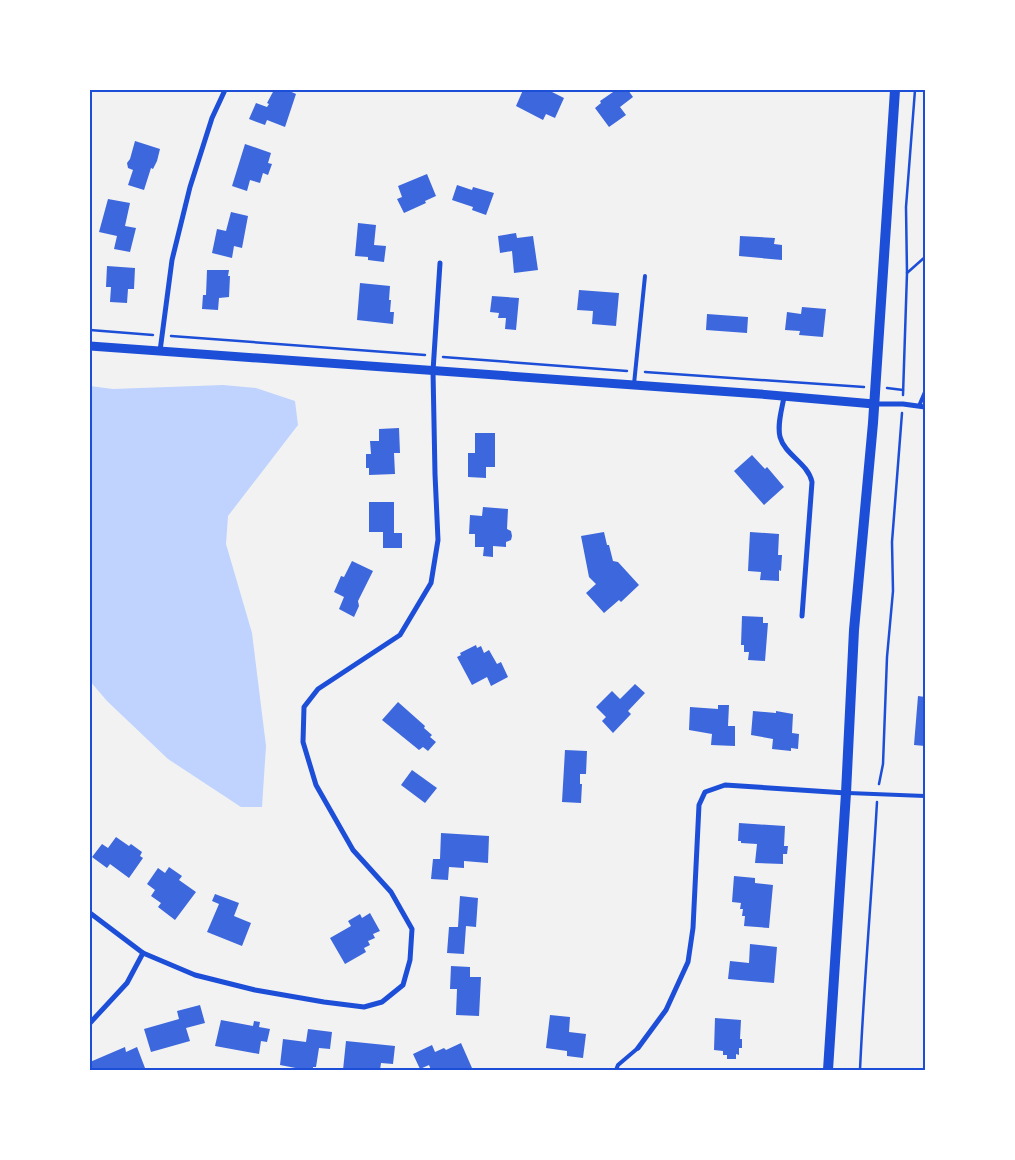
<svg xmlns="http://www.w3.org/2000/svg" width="1015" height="1160" font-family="'Asap Condensed',sans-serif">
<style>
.water{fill:#bfd3fe}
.building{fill:#3d67dc}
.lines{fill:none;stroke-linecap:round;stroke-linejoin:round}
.path{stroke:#1d4ed8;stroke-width:2.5}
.service{stroke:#1d4ed8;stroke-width:4}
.minor{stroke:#1d4ed8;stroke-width:5}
.tertiary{stroke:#1d4ed8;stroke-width:9}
.secondary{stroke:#1d4ed8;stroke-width:10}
.neatline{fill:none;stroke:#1d4ed8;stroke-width:2}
</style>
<rect width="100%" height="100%" fill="#f2f2f2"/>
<!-- water -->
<path class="water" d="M223 385 256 388 295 401 298 425 228 516 226 544 252 633 266 746 262 807H241L168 759 107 701 90 681V386L113 389Z"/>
<!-- building -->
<g class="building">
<path d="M274 90H287L296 94 285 127 267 120 265 125 249 119 256 103 267 107 269 104 267 103Z"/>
<path d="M523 90H548L564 98 555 118 546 114 543 120 516 106Z"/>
<path d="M616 90H628L633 97 620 107 626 115 609 127 595 108 601 103 600 101Z"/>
<path d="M135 141 160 149 157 161 153 169 151 168 144 190 128 185 133 170 128 168 127 163 130 159Z"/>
<path d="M245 144 271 153 268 163 272 164 268 175 263 173 260 183 250 180 247 191 232 186Z"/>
<path d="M427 174 436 196 425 201 426 203 404 213 397 199 402 197 398 186Z"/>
<path d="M457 185 472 190 473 187 494 193 486 215 472 210 473 207 452 200Z"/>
<path d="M108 199 130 203 125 226 136 228 130 252 114 249 117 236 99 232Z"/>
<path d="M231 212 248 216 242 248 234 246 232 258 212 253 217 229 226 231Z"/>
<path d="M358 223 376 225 374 245 386 246 384 262 368 260V257L355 256Z"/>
<path d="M516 233 517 238 533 236 538 270 514 273 512 251 500 253 498 236Z"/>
<path d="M740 236 775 238 774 244 782 245V260L739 256Z"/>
<path d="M107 266 135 268 134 289H128L127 303 110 302 111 287H106Z"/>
<path d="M207 270H229L228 276H230L229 297 219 298 218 310 202 309 203 295H206Z"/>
<path d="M360 283 390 286 389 300H391L390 312H394L393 324 357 320Z"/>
<path d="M579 290 619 293 616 326 592 324 593 311 577 310Z"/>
<path d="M492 296 519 298 516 330 505 329 506 318H498L499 313 490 312Z"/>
<path d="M802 307 826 309 823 337 799 335 800 331 785 330 787 312 801 314Z"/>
<path d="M707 314 748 317 747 333 706 330Z"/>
<path d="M399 428 400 453H394L395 474 369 475V468H366V454H371L370 441H379V429Z"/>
<path d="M475 433H495V467H486V478L468 477V453H475Z"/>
<path d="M752 455 765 469 767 467 784 487 764 505 734 471Z"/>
<path d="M369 502H394V533H402V548H383V532H369Z"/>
<path d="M483 507 508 509 507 529 511 531 512 536 511 540 506 542V547L493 546V557L483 556 484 547H475V534H469L470 515 482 516Z"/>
<path d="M604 532 607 545H609L613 561 618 562 639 585 621 602 619 600 604 613 586 593 596 584 589 577 581 536Z"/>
<path d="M750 532 779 534 778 555H782L781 571 779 570V581L760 580 761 572 748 571Z"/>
<path d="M352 561 373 571 358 601 359 606 354 617 339 609 344 597 334 592 341 576 344 577Z"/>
<path d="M742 616 763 617V623H768L765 661 748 660 749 652H744V645H741Z"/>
<path d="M476 645 477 648 481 646 484 653 489 650 497 664 501 662 508 677 491 686 487 677 472 685 457 657 461 655 460 653Z"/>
<path d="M635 684 645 693 628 711 631 714 613 733 602 721 606 717 596 707 612 691 620 699Z"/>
<path d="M918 696 925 697V746L914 745Z"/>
<path d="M398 702 425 726 424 728 432 735 430 737 436 742 428 751 423 747 419 750 382 720Z"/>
<path d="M718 705H729L728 726H735V746L711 745 712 734 689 730 690 707 718 709Z"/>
<path d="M753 711 776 713V711L793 714 792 733 799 734 798 749 791 748V751L772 749 773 739 751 735Z"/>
<path d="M565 750 587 751 586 774H580V784H582L581 803 562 802Z"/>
<path d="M412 770 437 788 425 803 401 785Z"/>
<path d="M739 823 785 826 784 846H788L787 854H783V864L755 863 757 844 741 843V841H738Z"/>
<path d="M441 833 489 836 488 863 464 861V868L449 867 448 880 431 879 433 859H440Z"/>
<path d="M116 837 129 846 131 844 142 852 140 856 143 858 129 878 110 864 107 868 92 857 102 844 108 848Z"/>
<path d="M169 867 182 876 179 880 196 892 175 920 158 907 161 903 151 896 155 890 147 884 158 868 165 873Z"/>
<path d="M734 876 755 878V883L773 885 769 928 744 926 745 916H742L743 909H740L741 903 732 902Z"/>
<path d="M215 894 239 903 234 916 251 923 242 946 207 932 219 904 212 901Z"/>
<path d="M460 896 478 898 476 927 466 926 464 954 447 953 449 927H458Z"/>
<path d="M370 913 380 931 373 934 375 938 368 941 370 945 364 948 366 952 345 964 330 938 351 926 348 921 360 914 362 918Z"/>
<path d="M750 944 777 947 774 983 728 979 730 961 749 963Z"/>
<path d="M451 966 470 967V977H481L479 1016 456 1015 457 989H450Z"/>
<path d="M200 1005 205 1023 186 1028 190 1041 151 1052 144 1029 179 1019 177 1011Z"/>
<path d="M550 1015 570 1017 569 1032 586 1034 583 1058 567 1056V1051L546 1048Z"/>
<path d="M715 1018 741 1020 740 1039H742V1048H739V1055L736 1054V1059H727V1055H723V1051L714 1050Z"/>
<path d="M221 1020 253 1026 254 1021 260 1022 259 1027 270 1029 267 1042 261 1041 259 1054 215 1046Z"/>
<path d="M308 1029 332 1032 330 1049 319 1048 316 1067H313V1070H306L280 1065 283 1039 306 1042Z"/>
<path d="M346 1041 395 1046 393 1064 381 1063 380 1070H343Z"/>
<path d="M461 1043 472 1068 469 1070H431L429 1065 420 1069 413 1054 432 1045 435 1052 444 1048 446 1050Z"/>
<path d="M125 1047 126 1052 137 1047 145 1068 140 1070H91L90 1062Z"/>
</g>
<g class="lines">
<!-- path -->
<g class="path">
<path d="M907 273 925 257"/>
<path d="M90 330 153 335"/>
<path d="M171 336 425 355"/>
<path d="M443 357 627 371"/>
<path d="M645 372 864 387"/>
<path d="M887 388 903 390"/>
<path d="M903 395 907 273 906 207 915 90"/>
<path d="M879 784 883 764 887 657 893 591 892 542 902 413"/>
<path d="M860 1070C864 981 872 891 877 802"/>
</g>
<!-- service -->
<g class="service">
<path d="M634 384 645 276"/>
<path d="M919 406 925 392"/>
<path d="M848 793 925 796"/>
<path d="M616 1070 618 1065 638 1048"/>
</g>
<!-- minor -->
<g class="minor">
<path d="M160 351 172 260 190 187 212 118 225 90"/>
<path d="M784 397C782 409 777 424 780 437 785 455 808 463 812 482L802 616"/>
<path d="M874 404H903L925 407"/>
<path d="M90 913 143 953 195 975 255 990 324 1002 364 1007 382 1002 403 985 410 960 412 929 391 892 353 850 316 785 303 742 304 707 318 689 400 635 431 583 438 540 435 474 433 371 440 263"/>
<path d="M90 1023 127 983 143 953"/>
<path d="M638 1048 666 1010 688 962 693 928 699 805 705 792 725 785 846 793"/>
</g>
<!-- tertiary -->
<path class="tertiary" d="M90 346 760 394 874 404"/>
<!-- secondary -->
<path class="secondary" d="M828 1070 846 793 854 630 873 423 895 90"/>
</g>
<!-- border -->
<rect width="1015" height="1160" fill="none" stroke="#ffffff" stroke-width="182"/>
<rect x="91" y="91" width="833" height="978" class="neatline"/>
</svg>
